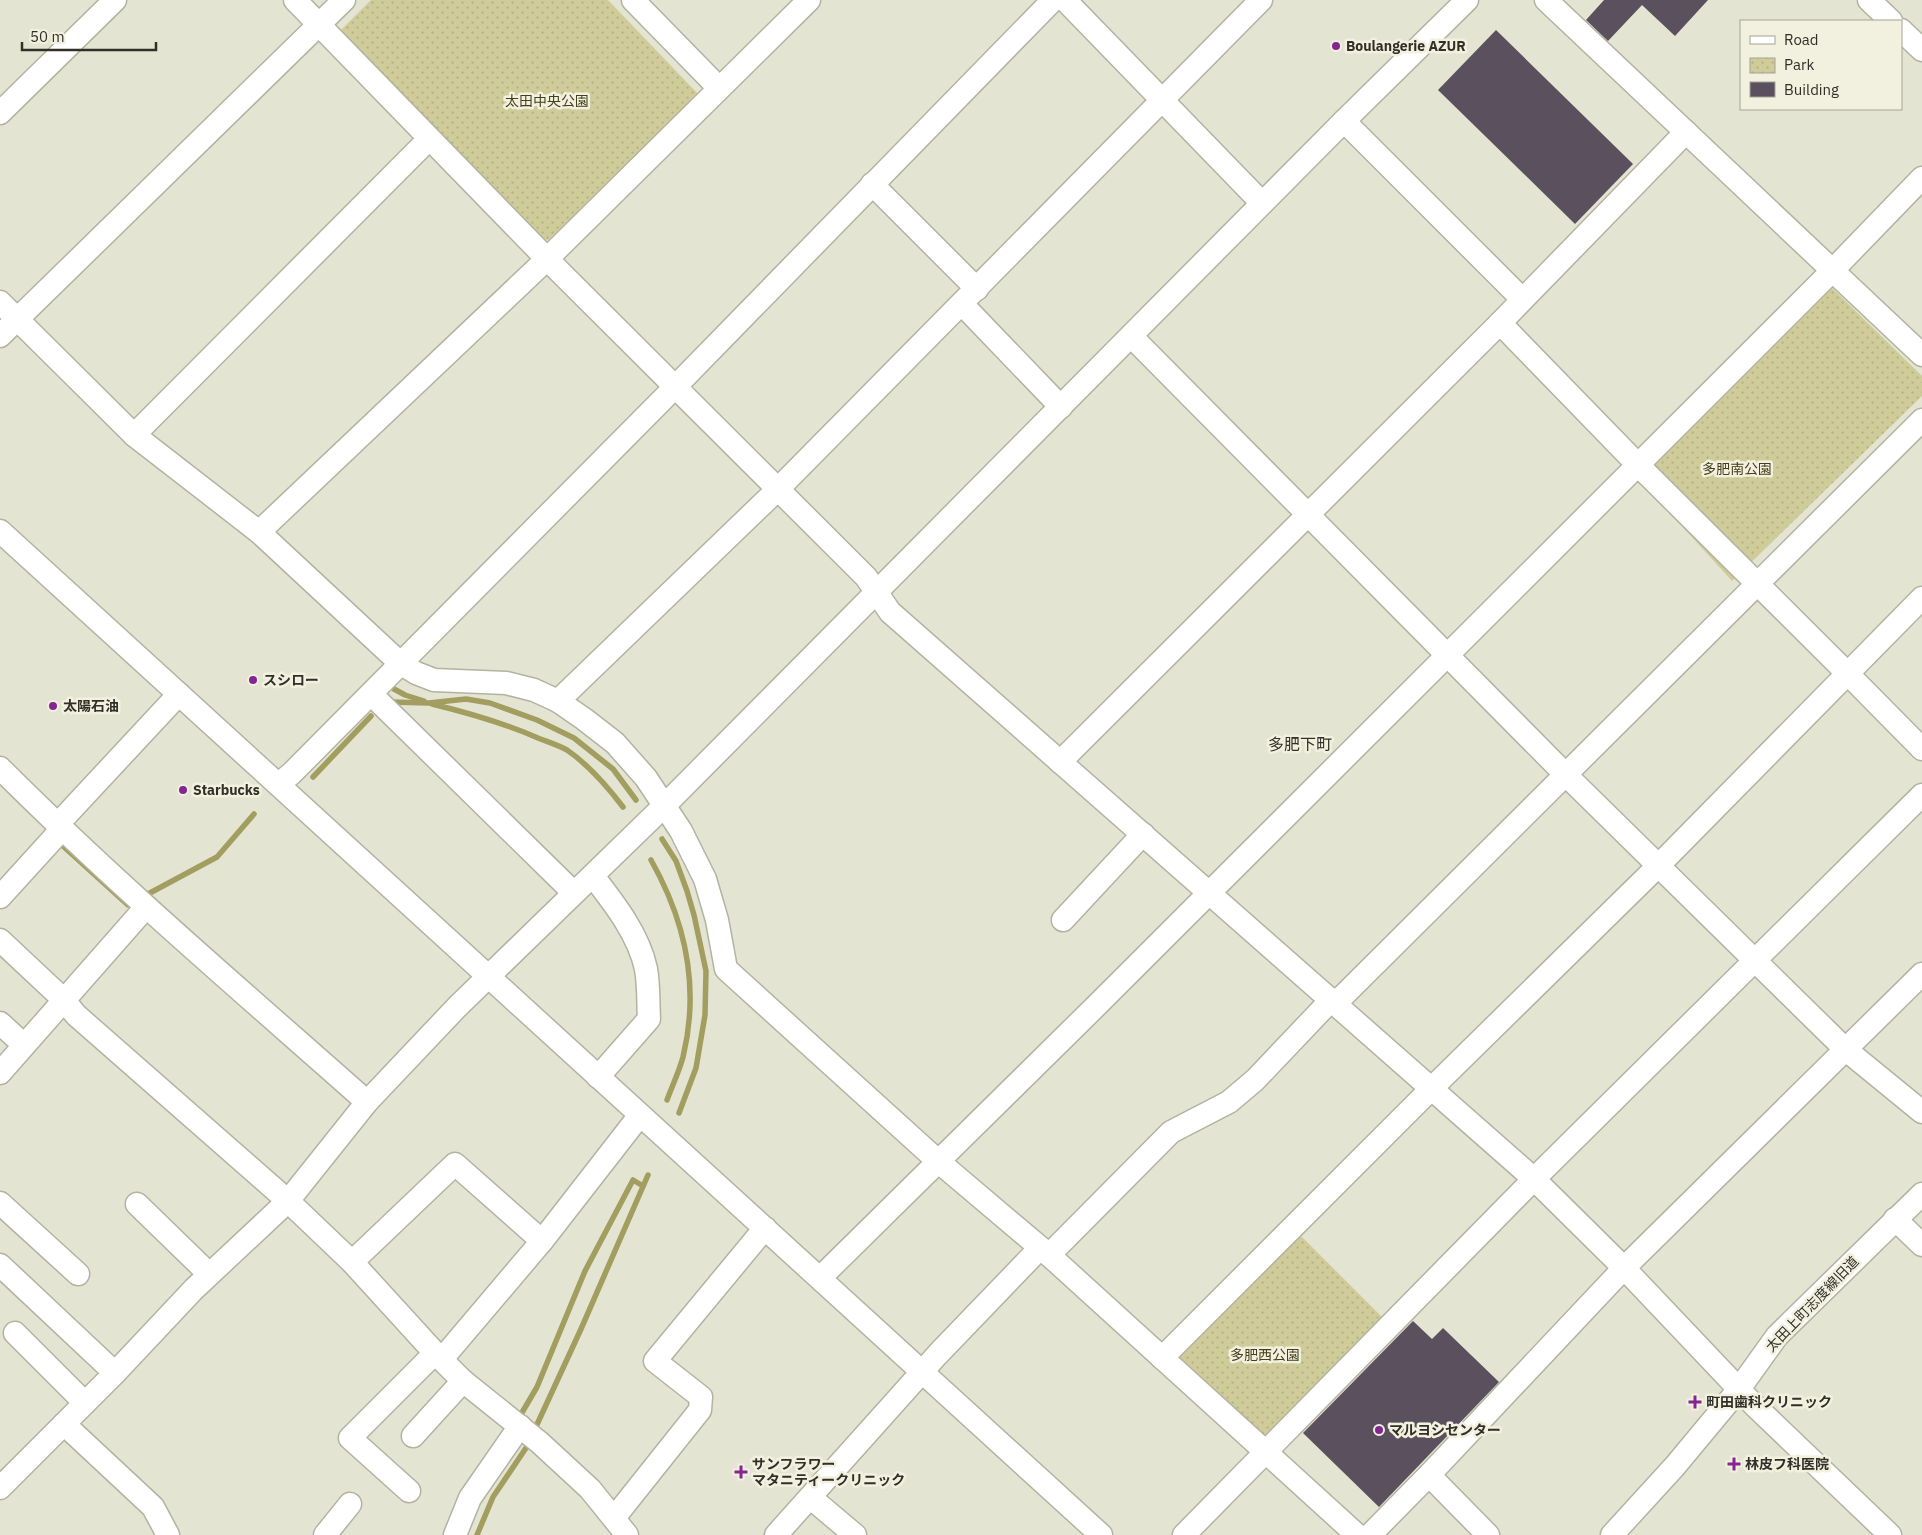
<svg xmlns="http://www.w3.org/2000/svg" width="1922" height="1535" font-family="'IBM Plex Sans','Noto Sans JP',sans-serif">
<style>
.park{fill:url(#park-dots)}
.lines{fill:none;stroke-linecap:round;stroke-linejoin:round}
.stream{stroke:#a29e60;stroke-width:5.5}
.building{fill:#5b505d}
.minor-casing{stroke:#b3b3a1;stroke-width:25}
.minor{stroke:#fff;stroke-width:22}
.poi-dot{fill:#842692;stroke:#f2f1df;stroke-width:2}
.labels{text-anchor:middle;stroke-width:5;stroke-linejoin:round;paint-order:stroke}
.poi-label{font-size:14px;font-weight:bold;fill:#302f28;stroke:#f2f1df;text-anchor:start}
.park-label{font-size:14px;fill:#43401b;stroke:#f2f1df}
.street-label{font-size:14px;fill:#302f28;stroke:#f2f1df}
.quarter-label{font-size:16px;fill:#302f28;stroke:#f2f1df}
</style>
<defs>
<pattern id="park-dots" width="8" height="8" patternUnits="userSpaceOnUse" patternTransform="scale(1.25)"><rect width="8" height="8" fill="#cfcc9a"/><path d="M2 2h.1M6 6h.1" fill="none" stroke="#b2b085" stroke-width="1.8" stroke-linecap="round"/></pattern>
</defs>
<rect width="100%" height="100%" fill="#e4e4d2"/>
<!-- park -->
<g class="park">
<path d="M371 0H608L700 96 548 240 537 238 340 31Z"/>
<path d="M1828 284 1922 376V396L1732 581 1628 467Z"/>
<path d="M1300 1235 1385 1320 1273 1434H1261L1179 1361 1180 1353Z"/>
</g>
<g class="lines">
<!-- stream -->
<g class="stream">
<path d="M394 689 405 695 424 701"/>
<path d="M390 702 429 703 466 699 490 703 537 720 574 738 613 769 636 800"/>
<path d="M432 704C469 713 504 723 538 738 548 742 558 745 567 750 589 765 607 786 623 807"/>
<path d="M313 777 371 716"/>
<path d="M662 839 676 861 687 891 694 915 706 971 705 1015 696 1068 679 1113"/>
<path d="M63 846 128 905 133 903"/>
<path d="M651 860C686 922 700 987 683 1057 679 1072 672 1086 667 1100"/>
<path d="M148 894 217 857 254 814"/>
<path d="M520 1416 537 1387 585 1271 633 1180 643 1186"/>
<path d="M534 1431 581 1329 648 1175"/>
<path d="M477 1535 493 1497 530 1442"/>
</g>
</g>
<!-- building -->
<g class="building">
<path d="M1604 0H1708L1675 36 1642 5 1608 41 1586 20Z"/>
<path d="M1496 30 1633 164 1575 224 1438 90Z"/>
<path d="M1413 1321 1432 1339 1443 1328 1499 1382 1379 1507 1303 1433Z"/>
</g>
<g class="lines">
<!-- minor casing -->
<g class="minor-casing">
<g id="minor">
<path d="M295 0 547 259 866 577 890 612 1534 1179 1624 1268 1754 1405 1890 1535"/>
<path d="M633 0 719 88"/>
<path d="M1065 0 1262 203"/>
<path d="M1546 0 1922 355"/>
<path d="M1869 0 1891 21"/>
<path d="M1901 30 1922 50"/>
<path d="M0 113 115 0"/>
<path d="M1344 121 1522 299"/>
<path d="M872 184 977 289"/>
<path d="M0 302 134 435 259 532 400 663 416 673 434 680 506 683 534 690 558 701 584 719 615 743 646 778 681 831 705 879 717 920 726 969 939 1162 1049 1255 1357 1535"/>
<path d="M962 304 1061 407"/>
<path d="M1500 323 1637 464 1847 673 1922 749"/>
<path d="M0 336 344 0"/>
<path d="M1131 336 1566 775 1845 1049 1922 1112"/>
<path d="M134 435 429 139"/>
<path d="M0 531 1101 1535"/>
<path d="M259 532 547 259 809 0"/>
<path d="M371 694 574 893"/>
<path d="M558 701 778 489 1261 0"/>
<path d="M1060 762 1500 323 1686 132"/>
<path d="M0 768C117 885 243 992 367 1102"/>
<path d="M279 784 292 773 675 387 1053 0"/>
<path d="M57 825 179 694"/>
<path d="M593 876C614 903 639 935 646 969 649 985 648 1003 649 1019L598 1077"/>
<path d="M0 897 61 830"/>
<path d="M1063 920 1143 834"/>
<path d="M0 940 64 1000 76 1015 288 1201 352 1262 435 1353 463 1381 539 1442 590 1489 627 1535"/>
<path d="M1336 1003 1922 420"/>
<path d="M0 1023 24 1045"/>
<path d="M0 1073 146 907"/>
<path d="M0 1203 78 1274"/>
<path d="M137 1204 209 1274"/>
<path d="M1895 1219 1922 1245"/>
<path d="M542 1241 640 1115"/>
<path d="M1049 1255 1171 1132 1229 1102 1255 1080 1332 999"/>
<path d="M352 1262 455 1164 542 1241 442 1359"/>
<path d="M0 1265 115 1373"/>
<path d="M820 1278 1095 1007 1832 271 1922 178"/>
<path d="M15 1333 85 1403"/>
<path d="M1162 1358 1432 1088 1659 865 1922 598"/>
<path d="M64 1424 153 1507 168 1535"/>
<path d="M413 1436 463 1381"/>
<path d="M1429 1475 1488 1535"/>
<path d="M0 1488 115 1373 194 1289 288 1201 367 1102 457 1007 664 806 1344 121 1467 0"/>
<path d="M409 1491 350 1438 435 1353"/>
<path d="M811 1498 855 1535"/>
<path d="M614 1518 700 1410 701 1397 655 1361 765 1228"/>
<path d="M325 1535 350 1504"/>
<path d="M455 1535 470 1498 520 1426"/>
<path d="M776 1535 938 1354 1040 1248"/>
<path d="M1184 1535 1534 1179 1922 795"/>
<path d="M1370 1535 1429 1475 1624 1268 1922 974"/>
<path d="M1612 1535 1675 1466 1739 1389 1777 1336 1922 1194"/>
</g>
</g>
<!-- minor -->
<use href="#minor" class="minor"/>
</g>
<!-- markers -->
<g class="poi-dot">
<circle cx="1336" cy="46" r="5"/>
<circle cx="253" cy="680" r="5"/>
<circle cx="53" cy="706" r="5"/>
<circle cx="183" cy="790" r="5"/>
<path d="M1692.5 1394.5h5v5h5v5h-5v5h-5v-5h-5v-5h5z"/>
<circle cx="1379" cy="1430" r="5"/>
<path d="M1731.5 1456.5h5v5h5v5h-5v5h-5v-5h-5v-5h5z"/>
<path d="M738.5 1464.5h5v5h5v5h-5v5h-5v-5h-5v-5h5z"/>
</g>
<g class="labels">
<!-- poi labels -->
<g class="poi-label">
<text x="1346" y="51">Boulangerie AZUR</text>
<text x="263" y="685">スシロー</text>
<text x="63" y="711">太陽石油</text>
<text x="193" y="795">Starbucks</text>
<text x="1706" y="1407">町田歯科クリニック</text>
<text x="1389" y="1435">マルヨシセンター</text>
<text x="752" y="1469">サンフラワー<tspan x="752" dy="16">マタニティークリニック</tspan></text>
<text x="1745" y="1469">林皮フ科医院</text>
</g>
<!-- park labels -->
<g class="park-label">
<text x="547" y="106">太田中央公園</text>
<text x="1737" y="474">多肥南公園</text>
<text x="1265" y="1360">多肥西公園</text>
</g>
<!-- street labels -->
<g class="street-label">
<text transform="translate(1812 1304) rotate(-46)" y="5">太田上町志度線旧道</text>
</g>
<!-- quarter labels -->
<g class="quarter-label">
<text x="1300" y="750">多肥下町</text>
</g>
</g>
<!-- legend -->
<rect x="1740" y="20" width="162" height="90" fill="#f2f1df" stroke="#a4a396"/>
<rect x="1750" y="36" width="25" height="8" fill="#ffffff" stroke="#a4a396"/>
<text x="1784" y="45" font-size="15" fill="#302f28">Road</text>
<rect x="1750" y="58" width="25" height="15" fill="url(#park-dots)" stroke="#a4a396"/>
<text x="1784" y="70" font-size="15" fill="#302f28">Park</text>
<rect x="1750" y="82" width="25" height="15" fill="#5b505d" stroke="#a4a396"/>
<text x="1784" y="95" font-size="15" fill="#302f28">Building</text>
<!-- scale -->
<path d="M22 42v8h134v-8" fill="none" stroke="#302f28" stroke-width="2.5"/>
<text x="30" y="42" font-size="15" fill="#302f28" stroke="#f2f1df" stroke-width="4" paint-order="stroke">50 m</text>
</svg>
